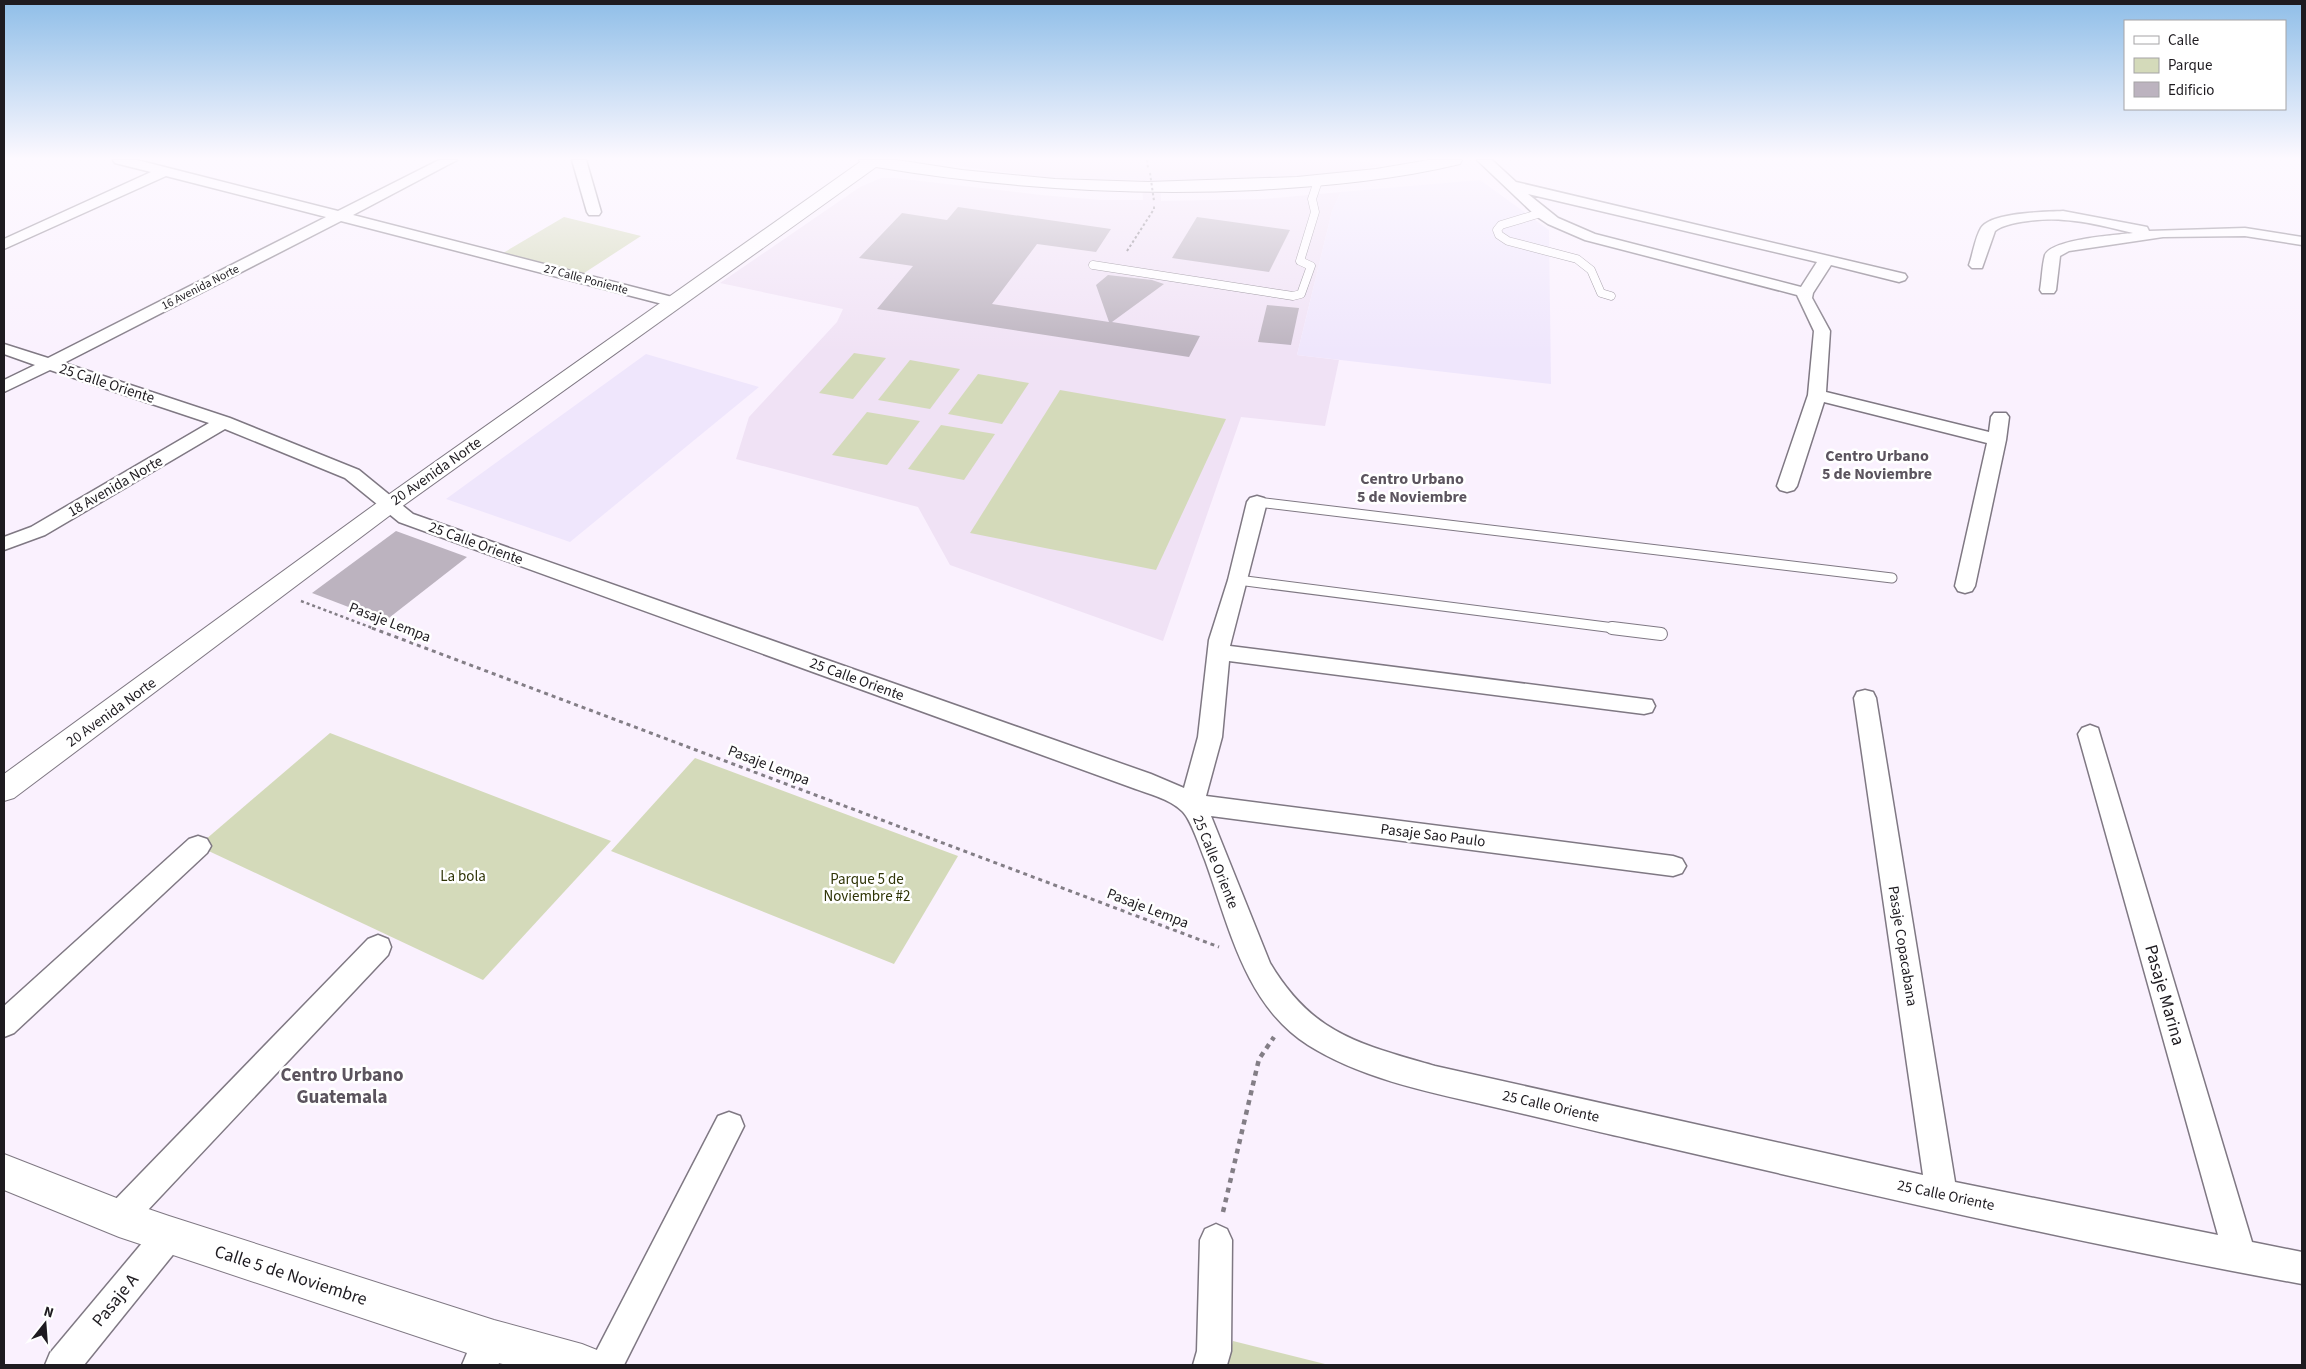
<svg xmlns="http://www.w3.org/2000/svg" width="2306" height="1369" font-family="'Source Sans 3',sans-serif">
<style>
.built{fill:#f0e2f5}
.medical{fill:#efe6fc}
.green{fill:#d4daba}
.building{fill:#bcb3bf}
.lines{fill:none;stroke-linecap:round;stroke-linejoin:round}
.lane-far2-casing{stroke:#7f7883;stroke-width:9}
.lane-far1-casing{stroke:#7f7883;stroke-width:11}
.lane-casing{stroke:#7f7883;stroke-width:14}
.street-casing{stroke:#7f7883;stroke-width:3}
.secondary-casing{stroke:#7f7883;stroke-width:2}
.path-far3{stroke:#837e86;stroke-width:2;stroke-dasharray:2.5 2.5;stroke-linecap:butt}
.path-far2{stroke:#837e86;stroke-width:2.5;stroke-dasharray:3 3;stroke-linecap:butt}
.path-far1{stroke:#837e86;stroke-width:3;stroke-dasharray:4 4;stroke-linecap:butt}
.path{stroke:#837e86;stroke-width:4.5;stroke-dasharray:5 5;stroke-linecap:butt}
.lane-far2{stroke:#fff;stroke-width:8}
.lane-far1{stroke:#fff;stroke-width:9}
.lane{stroke:#fff;stroke-width:12}
.street{fill:#fff;fill-rule:evenodd}
.secondary{fill:#fff;fill-rule:evenodd}
.path-bridge{stroke:#837e86;stroke-width:2;stroke-dasharray:2.5 2.5;stroke-linecap:butt}
.labels{text-anchor:middle;stroke-width:5;stroke-linejoin:round;paint-order:stroke}
.far-street-label{font-size:12px;fill:#1e1b20;stroke:#fff}
.street-label{font-size:15px;fill:#1e1b20;stroke:#fff}
.park-label{font-size:15px;fill:#2f3406;stroke:#fff}
.neighbourhood-label{font-size:16px;font-weight:bold;fill:#5b545e;stroke:#fff}
.near-street-label{font-size:18px;fill:#1e1b20;stroke:#fff}
.near-neighbourhood-label{font-size:19px;font-weight:bold;fill:#5b545e;stroke:#fff}
</style>
<rect width="100%" height="100%" fill="#faf1fe"/>
<!-- built -->
<path class="built" d="M937 160H1353L1381 165 1349 172 1310 177 1160 182 1161 201 1264 199 1341 192 1332 211 1297 355 1339 360 1325 426 1241 417 1163 641 950 565 918 507 736 459 749 417 837 322 843 309 720 283 860 187 881 178H894L1041 195 1101 200H1143L1142 180 1050 178 965 167Z"/>
<!-- medical -->
<g class="medical">
<path d="M1480 180 1549 230 1551 384 1297 355 1332 211 1341 192Z"/>
<path d="M646 354 759 387 570 542 446 499Z"/>
</g>
<!-- green -->
<g class="green">
<path d="M564 217 641 236 578 277 498 256Z"/>
<path d="M854 353 886 358 853 399 819 393Z"/>
<path d="M910 360 960 369 930 409 878 400Z"/>
<path d="M978 374 1029 383 1002 424 948 414Z"/>
<path d="M1060 390 1226 419 1156 570 970 533Z"/>
<path d="M867 412 920 421 887 465 832 455Z"/>
<path d="M941 425 995 434 964 480 908 469Z"/>
<path d="M330 733 611 841 483 980 198 846Z"/>
<path d="M695 758 958 856 894 964 611 851Z"/>
<path d="M1233 1341 1329 1365H1227Z"/>
</g>
<!-- building -->
<g class="building">
<path d="M958 207 1111 229 1096 252 1037 244 992 304 1109 322 1096 285 1108 275 1152 280 1164 284 1112 322 1200 336 1189 357 877 309 913 266 859 258 902 213 947 220Z"/>
<path d="M1197 217 1290 230 1269 272 1172 258Z"/>
<path d="M1267 305 1299 308 1291 345 1258 342Z"/>
<path d="M396 531 467 557 385 621 312 593Z"/>
</g>
<g class="lines">
<!-- lane-far2 casing -->
<g class="lane-far2-casing">
<g id="lane-far2">
<path d="M1541 213 1501 225 1497 230 1499 235 1508 241 1577 259 1591 270 1601 293 1611 296"/>
<path d="M1093 265 1293 296 1301 294 1311 266 1300 261 1315 212 1312 199 1318 181"/>
</g>
</g>
<!-- lane-far1 casing -->
<g class="lane-far1-casing">
<g id="lane-far1">
<path d="M1257 502 1892 578"/>
<path d="M1238 580 1622 629"/>
</g>
</g>
<!-- lane casing -->
<g class="lane-casing">
<path id="lane" d="M1612 628 1661 634"/>
</g>
<!-- street casing -->
<g class="street-casing">
<g id="street">
<path d="M113 160H137L338 211 439 160H457L353 215 680 299 682 302 680 305 674 307 341 221 64 363 230 418 359 470 413 514 1151 774 1184 788 1198 737 1209 640 1228 580 1247 502 1250 498 1257 496 1264 498 1267 502 1230 646 1652 700 1655 706 1652 712 1644 714 1229 661 1222 737 1206 796 1673 856 1682 859 1686 866 1682 873 1673 876 1211 816 1270 963C1313 1035 1360 1044 1435 1066L1923 1175 1854 698 1857 692 1865 690 1873 692 1876 698 1955 1182 2218 1235 2078 734 2082 728 2090 725 2098 728 2252 1242 2302 1252V1284C2076 1243 1851 1190 1626 1138 1578 1127 1530 1115 1481 1104 1423 1091 1359 1077 1308 1045 1245 1005 1229 926 1205 860 1200 848 1191 819 1182 811 1170 799 1149 794 1133 788L399 522 345 478 225 429 45 535 4 550V537L31 527 209 423 50 370 4 392V380L35 365 4 354V344L48 358 326 217 166 176 4 249V239L151 172 115 163Z"/>
<path d="M572 160H586L601 212 599 215H589L587 212Z"/>
<path d="M1477 160H1492L1516 182 1905 274 1907 277 1905 280 1899 282 1831 265 1813 293 1812 298 1830 331 1826 392 1989 432 1991 417 1994 413H2006L2009 417 2006 440 1975 586 1972 591 1965 593 1958 591 1955 586 1987 443 1824 402 1797 486 1794 490 1787 492 1780 490 1777 486 1808 395 1814 331 1797 295 1585 240 1548 224 1536 216ZM1528 194 1817 262 1801 287 1595 234 1558 218Z"/>
<path d="M2063 211 2142 226 2147 227 2149 231 2245 228 2302 237V245L2245 236 2163 237 2069 251 2060 256 2056 290 2054 293H2042L2040 290C2042 279 2042 266 2045 255 2052 239 2116 235 2133 233 2111 228 2087 221 2064 220 2048 218 2007 221 1995 231L1982 268H1972L1969 265C1973 254 1975 238 1981 228 1991 212 2045 212 2063 211Z"/>
<path d="M198 836 207 839 211 846 207 853 14 1033 4 1037V1006L189 839Z"/>
<path d="M378 935 388 939 391 947 388 955 130 1229 119 1234 108 1229 103 1218 108 1207 368 939Z"/>
<path d="M729 1112 740 1116 744 1126 624 1365H589L718 1116Z"/>
<path d="M169 1219 180 1224 185 1235 180 1246 84 1365H45L50 1353 158 1224Z"/>
<path d="M1216 1224 1227 1229 1232 1240 1231 1351 1227 1365H1193L1197 1351 1200 1240 1205 1229Z"/>
<path d="M494 1324 506 1329 511 1341 498 1365H462L467 1353 482 1329Z"/>
</g>
</g>
<!-- secondary casing -->
<g class="secondary-casing">
<g id="secondary">
<path d="M859 160H897L962 170 1055 179 1148 182 1297 177 1376 169 1429 160H1462L1460 164C1394 180 1325 186 1257 190 1129 196 1002 188 876 167L397 510 14 798 4 801V774L381 500 860 162Z"/>
<path d="M4 1154 119 1199 169 1216 494 1320 582 1344 597 1350 603 1365H507L494 1362 119 1237 4 1190Z"/>
</g>
</g>
<!-- path-far3 -->
<g class="path-far3">
<path d="M1147 160 1148 168"/>
<path d="M1127 251 1154 209V205"/>
</g>
<!-- path-far2 -->
<path class="path-far2" d="M301 601 375 629"/>
<!-- path-far1 -->
<path class="path-far1" d="M372 628 1219 947"/>
<!-- path -->
<path class="path" d="M1223 1212 1259 1059 1274 1037"/>
<!-- lane-far2 -->
<use href="#lane-far2" class="lane-far2"/>
<!-- lane-far1 -->
<use href="#lane-far1" class="lane-far1"/>
<!-- lane -->
<use href="#lane" class="lane"/>
<!-- street -->
<use href="#street" class="street"/>
<!-- secondary -->
<use href="#secondary" class="secondary"/>
<!-- path-bridge -->
<path class="path-bridge" d="M1150 173 1154 201"/>
</g>
<!-- sky -->
<linearGradient id="sky" x2="0" y2="1"><stop stop-color="#8fbee8"/><stop offset="0.45" stop-color="#fdf9ff"/><stop offset="1" stop-color="#fdf9ff" stop-opacity="0"/></linearGradient>
<rect width="2306" height="352" fill="url(#sky)"/>
<g class="labels">
<!-- far-street labels -->
<g class="far-street-label">
<text transform="translate(586 279) rotate(15)" y="4">27 Calle Poniente</text>
<text transform="translate(200 287) rotate(-27)" y="4">16 Avenida Norte</text>
</g>
<!-- street labels -->
<g class="street-label">
<text transform="translate(107 383) rotate(18)" y="5">25 Calle Oriente</text>
<text transform="translate(436 471) rotate(-35)" y="5">20 Avenida Norte</text>
<text transform="translate(115 486) rotate(-30)" y="5">18 Avenida Norte</text>
<text transform="translate(476 543) rotate(20)" y="5">25 Calle Oriente</text>
<text transform="translate(390 622) rotate(21)" y="5">Pasaje Lempa</text>
<text transform="translate(857 679) rotate(20)" y="5">25 Calle Oriente</text>
<text transform="translate(111 712) rotate(-36)" y="5">20 Avenida Norte</text>
<text transform="translate(769 765) rotate(21)" y="5">Pasaje Lempa</text>
<text transform="translate(1433 835) rotate(7)" y="5">Pasaje Sao Paulo</text>
<text transform="translate(1216 862) rotate(68)" y="5">25 Calle Oriente</text>
<text transform="translate(1148 908) rotate(21)" y="5">Pasaje Lempa</text>
<text transform="translate(1903 946) rotate(81)" y="5">Pasaje Copacabana</text>
<text transform="translate(1551 1106) rotate(13)" y="5">25 Calle Oriente</text>
<text transform="translate(1946 1195) rotate(12)" y="5">25 Calle Oriente</text>
</g>
<!-- park labels -->
<g class="park-label">
<text x="463" y="881">La bola</text>
<text x="867" y="884">Parque 5 de<tspan x="867" dy="17">Noviembre #2</tspan></text>
</g>
<!-- neighbourhood labels -->
<g class="neighbourhood-label">
<text x="1877" y="461">Centro Urbano<tspan x="1877" dy="18">5 de Noviembre</tspan></text>
<text x="1412" y="484">Centro Urbano<tspan x="1412" dy="18">5 de Noviembre</tspan></text>
</g>
<!-- near-street labels -->
<g class="near-street-label">
<text transform="translate(2165 995) rotate(74)" y="6">Pasaje Marina</text>
<text transform="translate(291 1275) rotate(18)" y="6">Calle 5 de Noviembre</text>
<text transform="translate(115 1300) rotate(-51)" y="6">Pasaje A</text>
</g>
<!-- near-neighbourhood labels -->
<g class="near-neighbourhood-label">
<text x="342" y="1081">Centro Urbano<tspan x="342" dy="22">Guatemala</tspan></text>
</g>
</g>
<!-- border -->
<rect width="2306" height="1369" fill="none" stroke="#1e1b20" stroke-width="10"/>
<!-- legend -->
<rect x="2124" y="20" width="162" height="90" fill="#ffffff" stroke="#a5a4a6"/>
<rect x="2134" y="36" width="25" height="8" fill="#ffffff" stroke="#a5a4a6"/>
<text x="2168" y="45" font-size="15" fill="#1e1b20">Calle</text>
<rect x="2134" y="58" width="25" height="15" fill="#d4daba" stroke="#a5a4a6"/>
<text x="2168" y="70" font-size="15" fill="#1e1b20">Parque</text>
<rect x="2134" y="82" width="25" height="15" fill="#bcb3bf" stroke="#a5a4a6"/>
<text x="2168" y="95" font-size="15" fill="#1e1b20">Edificio</text>
<!-- north arrow -->
<g transform="translate(45 1324) rotate(17)" stroke="#ffffff" stroke-width="4" paint-order="stroke">
<path d="M0-4L9 19L0 12L-9 19Z" fill="#1e1b20"/>
<text y="-8" font-size="14" font-weight="bold" text-anchor="middle" fill="#1e1b20">N</text>
</g>
</svg>
